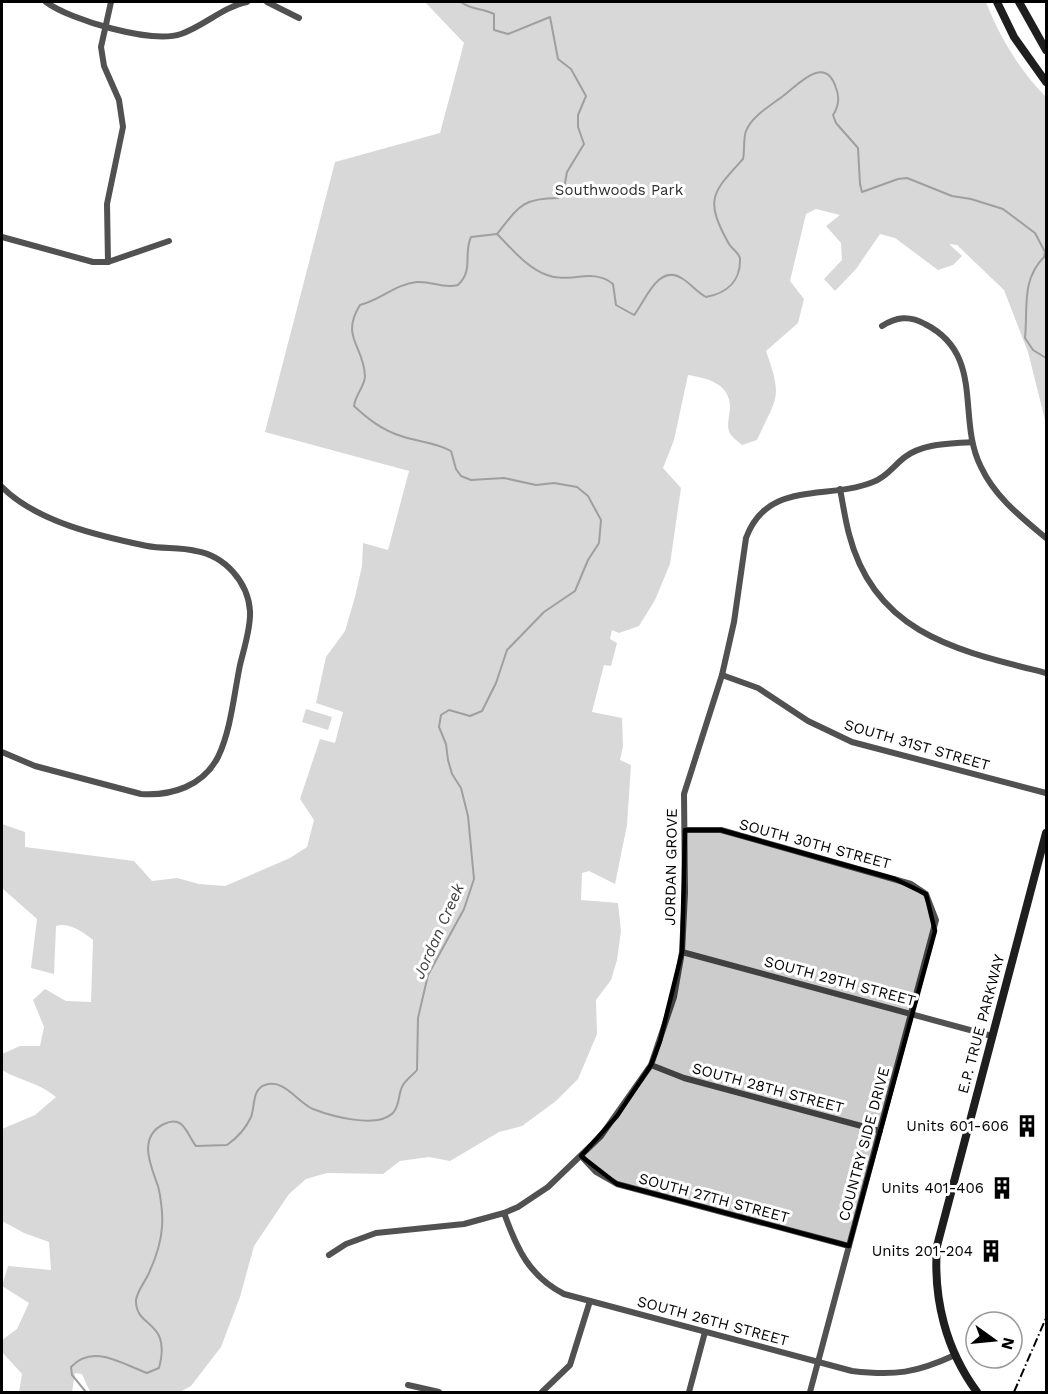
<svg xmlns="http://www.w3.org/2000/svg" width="1048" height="1394" font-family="'Work Sans',sans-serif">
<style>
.green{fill:#d8d8d8}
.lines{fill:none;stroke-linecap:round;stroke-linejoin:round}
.stream{stroke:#9f9f9f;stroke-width:2}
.minor{stroke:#515151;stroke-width:6}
.secondary{stroke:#1e1e1e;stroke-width:8}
.rail{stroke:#000;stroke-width:2;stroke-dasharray:9 3 1.5 3;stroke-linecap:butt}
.marked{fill:#000;fill-opacity:0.2;stroke:#000;stroke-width:4.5;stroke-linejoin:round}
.labels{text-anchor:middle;stroke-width:6;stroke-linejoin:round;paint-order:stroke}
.park-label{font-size:15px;fill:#2f2f2f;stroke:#fff}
.street-label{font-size:15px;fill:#000;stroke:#fff}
.poi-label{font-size:15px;fill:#000;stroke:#fff;text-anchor:end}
.water-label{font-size:16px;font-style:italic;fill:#404040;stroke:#fff}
</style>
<rect width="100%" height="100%" fill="#fff"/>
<!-- green -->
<g class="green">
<path d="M425 2H986C999 36 1020 71 1046 97V424L1028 352 1004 290 957 245 949 244 962 256 953 265 938 270 895 238 880 234 856 269 835 291 824 279 842 260 841 243 826 226 840 215 816 209 806 214 790 281 804 299 798 323 766 351C783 399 777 396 757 440L742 445C739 442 734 439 731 435 725 427 730 416 730 407 730 383 706 378 688 375L674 440 663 468 681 488 670 564 655 600 639 626 619 633 612 630 610 639 617 643 611 666 604 665 592 712 622 718 623 746 620 760 631 765 627 825 615 884 589 871 582 873 581 900 618 903 621 931 617 960 611 980 596 1000 597 1034 578 1079 556 1101 522 1126 499 1132 450 1161 429 1157 400 1161 383 1174 327 1173 306 1179 289 1194 254 1246 240 1297 221 1347 191 1386 180 1392H90L82 1374 75 1373 72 1392H19L22 1374 2 1352V1340L17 1329 29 1303 2 1286 8 1266 51 1270 49 1242 24 1233 2 1221V1129L35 1115 56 1097C36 1081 22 1082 2 1070V1054L20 1046H40L44 1027 33 1000 45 989 66 1001 91 1002 93 940C83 932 69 922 56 926L54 974 31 968 37 919 2 888V824L25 832V847L134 861 152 881 177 878 199 884 225 886 290 858 307 847 314 820 300 799 320 739 335 743 343 712 316 703 326 657 345 631 355 597 362 566 363 543 388 550 409 471 265 432 335 162 440 133 464 43Z"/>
<path d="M306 709 332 717 328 730 302 722Z"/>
</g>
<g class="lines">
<!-- stream -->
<g class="stream">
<path d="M461 2C471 10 482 8 494 14V30L508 34 550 17 558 59 571 69 586 96 578 115V127L584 144 567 172 563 194 558 198C521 198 518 208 497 234"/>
<path d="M497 234C511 248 527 268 547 275 569 284 593 267 613 284L616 305 634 315C645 302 658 262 683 279 691 284 697 292 706 297 727 293 741 281 740 258 738 252 732 249 729 244 704 199 712 193 743 159 745 150 743 139 746 131 752 116 770 106 783 96 797 86 825 53 836 88 840 98 839 106 833 115L836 123 858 148 860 184 862 192 898 179 907 178 952 196 971 199 1003 209 1035 233 1045 252 1044 257C1021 280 1028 309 1025 338L1033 350 1046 358"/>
<path d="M86 1392 72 1375 71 1367C93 1343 122 1364 147 1373L159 1368C172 1319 135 1329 136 1300 137 1292 144 1283 148 1275 155 1260 161 1244 162 1227 163 1215 161 1197 158 1186 151 1166 137 1137 164 1124 184 1114 187 1135 196 1146L227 1145C237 1138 246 1128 251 1117 255 1107 252 1089 265 1085 284 1078 297 1102 313 1109 331 1116 377 1129 393 1113 400 1105 398 1095 402 1087 404 1081 413 1075 417 1070L418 1018 428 975 464 909 474 879 468 816 461 788 452 774 448 760 446 744 439 727 441 715 449 710 470 716 482 711 496 683 507 650 544 612 575 591 588 560 599 543 601 520 588 496 577 487 554 483 536 485 504 478 471 480 461 476 456 469 451 451C435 442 418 442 401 436 382 430 368 419 354 406 355 395 365 386 365 376 364 346 340 337 360 305 381 300 395 284 417 282 432 281 443 289 458 285 474 270 463 254 471 237L497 234"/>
</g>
<!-- minor -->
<g class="minor">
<path d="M46 2C70 20 152 44 181 34 204 26 223 7 247 2"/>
<path d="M267 2 299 18"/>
<path d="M2 237 93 262H108L169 241"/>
<path d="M108 262 107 204 123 127 119 100 104 66 101 47 111 2"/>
<path d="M882 326C896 317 909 315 925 324 986 355 956 418 981 467 995 497 1021 517 1046 538"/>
<path d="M2 487C37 522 99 536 147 546 163 549 180 547 196 551 225 556 248 582 250 611 251 628 244 648 240 665 234 694 231 730 218 757 203 786 172 796 141 794L35 766 2 752"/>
<path d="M840 489C843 504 845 519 849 534 875 635 960 651 1046 673"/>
<path d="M722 675 758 688 808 721 852 742 1046 793"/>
<path d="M685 830H721L911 884 926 894 936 920 810 1392"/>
<path d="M682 952 992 1036"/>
<path d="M651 1065 684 1078 880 1131"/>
<path d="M581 1156 596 1172 617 1184 849 1246"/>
<path d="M504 1213C517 1249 529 1276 564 1294L852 1371C895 1376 916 1373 955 1355"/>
<path d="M329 1255 346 1244 376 1233 464 1224 504 1213 518 1207 548 1187 601 1136 651 1065 674 997 682 952 685 893 684 794 722 675 734 622 746 538C768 479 826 501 873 482 887 477 894 465 905 457 924 443 950 444 972 442"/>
<path d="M408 1385 439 1392"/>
<path d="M542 1392 570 1365 590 1301"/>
<path d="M689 1392 705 1332"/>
</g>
<!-- secondary -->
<g class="secondary">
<path d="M997 2 1014 37 1046 82"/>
<path d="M1019 2 1046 50"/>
<path d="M977 1392C946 1350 933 1299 937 1246L1046 833"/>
</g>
<!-- rail -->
<path class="rail" d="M1014 1392 1046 1318"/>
</g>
<!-- marked area -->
<path class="marked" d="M685 830H721L895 879 926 894 935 931 849 1246 617 1184 581 1156 617 1116 651 1065 660 1041 682 952Z"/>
<!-- icons -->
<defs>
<g id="building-bare" transform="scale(1.8)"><path d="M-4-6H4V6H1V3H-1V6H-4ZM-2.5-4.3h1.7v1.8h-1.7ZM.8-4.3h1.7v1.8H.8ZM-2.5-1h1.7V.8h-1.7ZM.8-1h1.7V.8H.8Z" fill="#000" stroke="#fff" stroke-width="2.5" paint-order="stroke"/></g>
</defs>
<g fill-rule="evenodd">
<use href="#building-bare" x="1027" y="1126"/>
<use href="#building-bare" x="1002" y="1188"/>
<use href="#building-bare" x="991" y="1251"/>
</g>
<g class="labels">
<!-- park labels -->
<g class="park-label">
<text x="619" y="195">Southwoods Park</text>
</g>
<!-- street labels -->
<g class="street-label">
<text transform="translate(917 745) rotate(16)" y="5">SOUTH 31ST STREET</text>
<text transform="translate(815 844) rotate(15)" y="5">SOUTH 30TH STREET</text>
<text transform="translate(671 867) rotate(-89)" y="5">JORDAN GROVE</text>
<text transform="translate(840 981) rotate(15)" y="5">SOUTH 29TH STREET</text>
<text transform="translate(981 1024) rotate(-75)" y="5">E.P. TRUE PARKWAY</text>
<text transform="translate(768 1088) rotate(15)" y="5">SOUTH 28TH STREET</text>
<text transform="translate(864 1144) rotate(-75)" y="5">COUNTRY SIDE DRIVE</text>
<text transform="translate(714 1198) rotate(15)" y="5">SOUTH 27TH STREET</text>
<text transform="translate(713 1321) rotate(15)" y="5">SOUTH 26TH STREET</text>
</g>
<!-- poi labels -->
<g class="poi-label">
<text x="1009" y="1131">Units 601-606</text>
<text x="984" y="1193">Units 401-406</text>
<text x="973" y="1256">Units 201-204</text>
</g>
<!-- water labels -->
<g class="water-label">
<text transform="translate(438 931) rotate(-66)" y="6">Jordan Creek</text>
</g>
</g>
<!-- border -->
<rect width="1048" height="1394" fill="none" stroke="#000000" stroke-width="6"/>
<!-- north arrow -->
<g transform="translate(994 1340) rotate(105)"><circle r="28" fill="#ffffff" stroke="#999999" stroke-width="1.5"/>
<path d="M0-4.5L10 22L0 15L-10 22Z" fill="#000000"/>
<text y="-9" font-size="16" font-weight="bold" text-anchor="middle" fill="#000000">N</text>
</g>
</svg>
